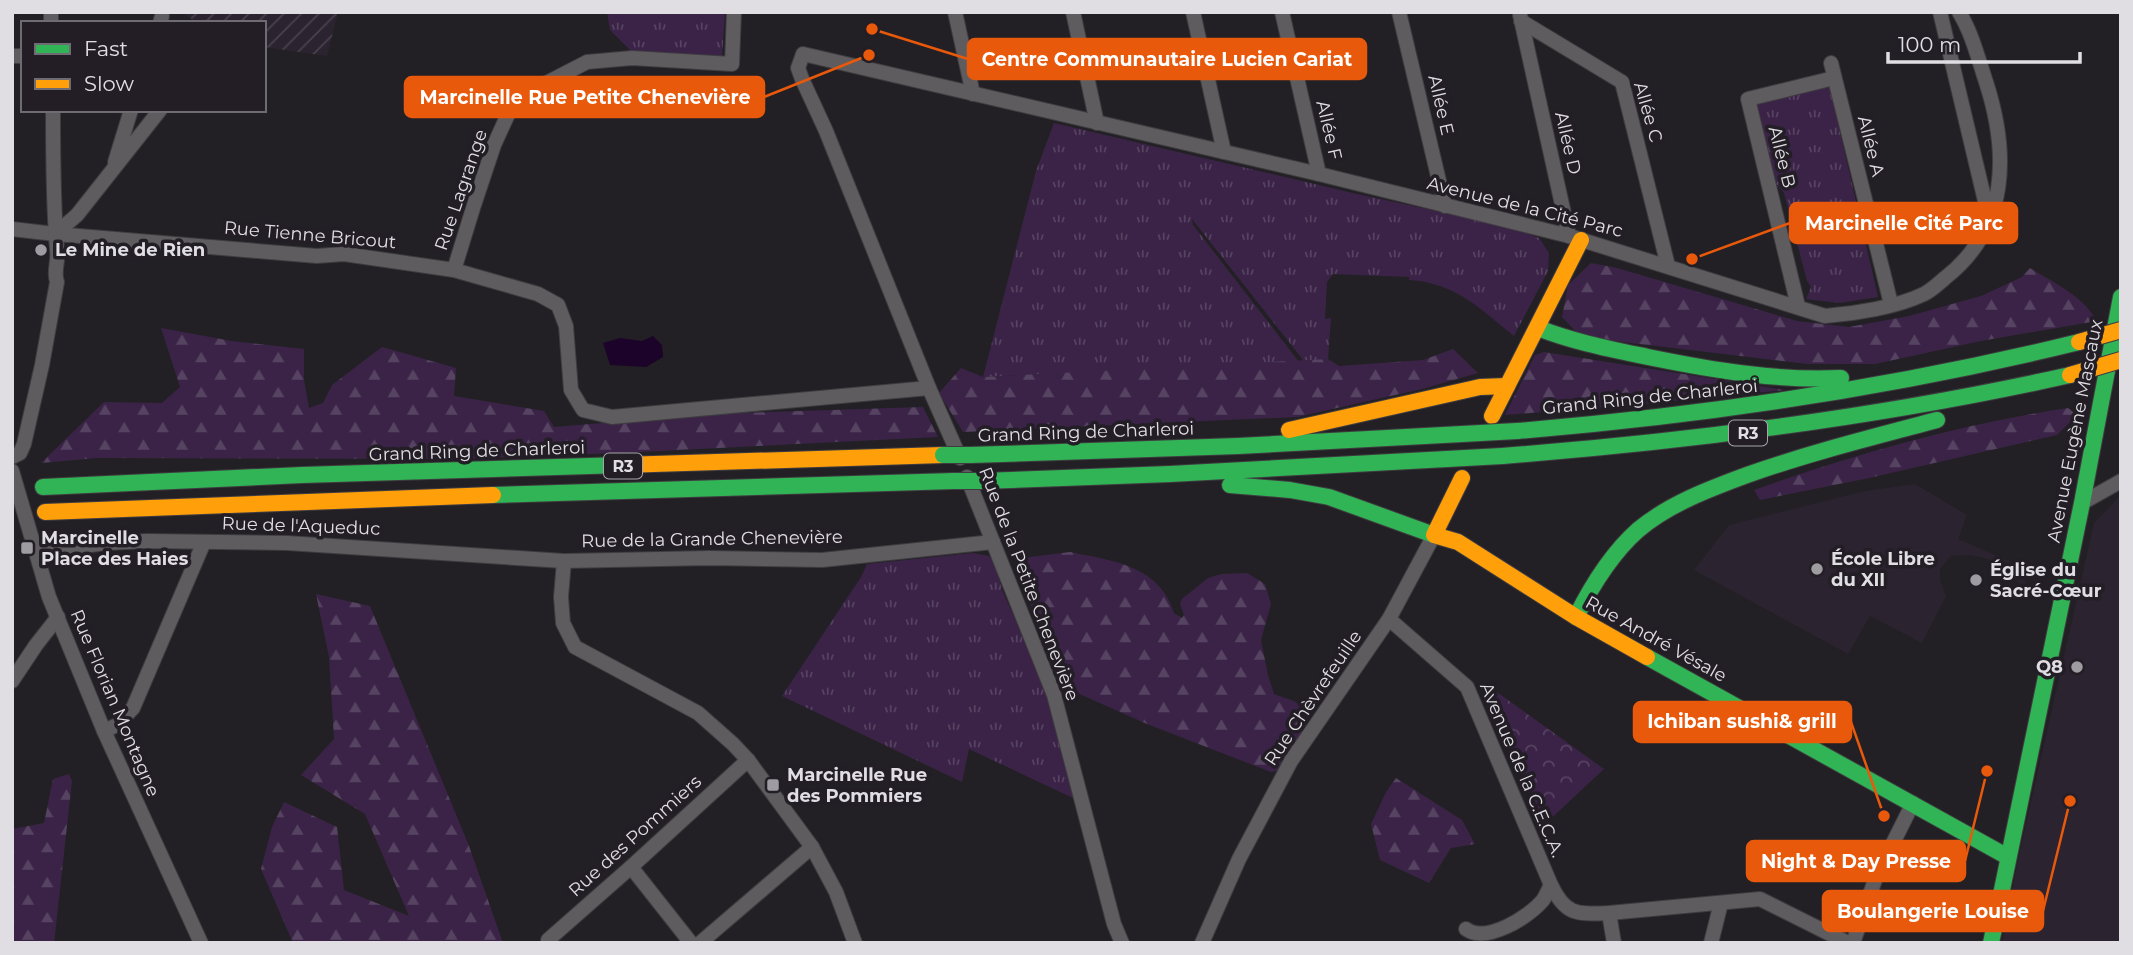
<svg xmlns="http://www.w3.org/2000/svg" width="2133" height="955" font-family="Montserrat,sans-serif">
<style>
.built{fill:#2b232f}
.industrial{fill:url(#industrial-furrows)}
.grass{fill:url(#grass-tufts)}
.forest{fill:url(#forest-firs)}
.park{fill:url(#park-crowns)}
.water{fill:#1c0329}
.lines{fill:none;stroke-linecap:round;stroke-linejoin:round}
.street-casing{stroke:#3f3c40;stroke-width:16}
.fast-casing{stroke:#3f3c40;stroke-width:18}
.slow-casing{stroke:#3f3c40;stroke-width:18}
.street{stroke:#5e5c5f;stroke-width:14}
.fast{stroke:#30b455;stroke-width:16}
.slow{stroke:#ff9f0a;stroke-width:16}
.fast-bridge-casing{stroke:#3f3c40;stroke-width:18;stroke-linecap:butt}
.slow-bridge-casing{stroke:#3f3c40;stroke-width:18;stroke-linecap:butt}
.fast-bridge{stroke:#30b455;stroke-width:16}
.slow-bridge{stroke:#ff9f0a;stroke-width:16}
.poi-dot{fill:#9e9ca0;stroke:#231e26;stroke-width:2.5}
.labels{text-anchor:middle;stroke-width:7;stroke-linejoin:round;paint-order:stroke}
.shield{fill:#231e26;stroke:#a8a4aa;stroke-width:2}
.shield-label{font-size:16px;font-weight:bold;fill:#e1dee3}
.street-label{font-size:18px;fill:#e1dee3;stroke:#231e26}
.poi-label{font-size:18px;font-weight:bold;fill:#e1dee3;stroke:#231e26;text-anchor:start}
.leader{fill:none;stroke:#e8590c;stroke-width:2.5}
.callout-dot{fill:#e8590c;stroke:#231e26;stroke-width:2.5}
.callout{fill:#e8590c;stroke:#e8590c;stroke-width:2.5}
.callout-label{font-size:19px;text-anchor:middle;font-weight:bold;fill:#fff}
</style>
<defs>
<pattern id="industrial-furrows" width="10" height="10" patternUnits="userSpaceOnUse" patternTransform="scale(1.75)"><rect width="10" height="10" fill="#2b232f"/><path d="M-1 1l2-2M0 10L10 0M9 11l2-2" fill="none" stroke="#49424d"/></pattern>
<pattern id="grass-tufts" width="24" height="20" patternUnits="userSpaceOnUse" patternTransform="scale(1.75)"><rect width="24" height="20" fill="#3a2347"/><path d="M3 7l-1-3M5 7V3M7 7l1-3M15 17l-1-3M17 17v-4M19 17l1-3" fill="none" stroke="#564261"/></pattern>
<pattern id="forest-firs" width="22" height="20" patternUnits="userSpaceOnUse" patternTransform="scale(1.75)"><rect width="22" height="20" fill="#3a2347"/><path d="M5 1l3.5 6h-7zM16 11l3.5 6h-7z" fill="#564261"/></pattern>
<pattern id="park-crowns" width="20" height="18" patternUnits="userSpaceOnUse" patternTransform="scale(1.75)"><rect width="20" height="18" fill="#3a2347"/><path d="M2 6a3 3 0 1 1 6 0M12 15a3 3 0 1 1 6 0" fill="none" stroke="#564261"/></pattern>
</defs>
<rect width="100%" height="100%" fill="#222024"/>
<!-- built -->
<g class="built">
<path d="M1915 484 1967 515 1958 539 2018 565 2029 589 2043 591 2042 598 2025 595 2012 569 1985 558 1969 555 1951 556 1940 569V580L1946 596 1922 643 1870 616 1848 654 1694 570 1729 525 1865 491Z"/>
<path d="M2121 495V943H2002L2018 860 2094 523Z"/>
</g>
<!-- industrial -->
<path class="industrial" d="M182 12H338L327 56 264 47V23H197Z"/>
<!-- grass -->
<g class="grass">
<path d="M607 12H725L722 57 631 51 610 30Z"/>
<path d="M1828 80 1878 297 1839 303 1806 299 1811 287 1807 281 1784 193 1773 180 1754 105 1762 95Z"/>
<path d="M1054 123 1357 194 1506 226 1539 238 1549 253 1548 271 1514 336C1479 308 1456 283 1409 280V277L1333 274 1327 282 1325 319 1331 318 1328 359 1304 361 1192 219 1193 225 1299 362 983 377 1036 171Z"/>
<path d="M973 553 989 556 995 564 1002 590 1042 679 1054 720 1073 798 969 749 962 782 782 696 861 577 867 564Z"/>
</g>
<!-- forest -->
<g class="forest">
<path d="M1591 263 1617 268 1797 321 1849 327 1909 316 1981 296 2022 277 2030 268C2054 283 2082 295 2097 321L1981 341 1875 364H1808L1581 337 1562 317 1568 285Z"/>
<path d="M161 328 232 341 304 349V380L309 408 323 403 332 385 382 347 456 368 454 396 544 411 554 427 710 414 923 407 938 437 619 453 455 459 97 458 41 463 104 402 162 403 180 387Z"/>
<path d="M1453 349 1478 373 1422 389 1297 417 963 432 939 393 961 368 983 377 1328 359 1339 366 1423 360Z"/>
<path d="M1544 352 1785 390 1644 404 1505 415 1535 355Z"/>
<path d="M2068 408 2077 415 2057 435 1869 478 1760 500 1754 490C1855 454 1962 424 2068 408Z"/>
<path d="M1070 552C1113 561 1159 565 1174 613L1182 618 1184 615 1180 604 1182 599 1208 578 1222 574 1247 573 1265 584 1271 604 1261 640 1268 675 1274 694C1282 697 1293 700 1301 705 1321 719 1289 755 1280 770L1271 772 1147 724 1073 691 1058 679 1014 559Z"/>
<path d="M316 594 370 606 469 846 503 943H293L261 869 272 827 284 802 337 827 344 890 409 916 365 814 301 775 334 739 329 657Z"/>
<path d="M69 774 72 781 54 943H12V829L44 823 53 779Z"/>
<path d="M1396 778 1462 820 1475 844 1451 848 1429 883 1380 860 1371 824 1386 792Z"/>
</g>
<!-- park -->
<path class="park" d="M1483 682 1604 769 1545 824Z"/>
<!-- water -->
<path class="water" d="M653 336 662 345 663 357 646 367 610 365 603 343 620 338 642 341Z"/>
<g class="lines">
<!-- street casing -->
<g class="street-casing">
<g id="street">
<path d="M51 12V23"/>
<path d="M955 12 973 94"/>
<path d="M1073 12 1097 123"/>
<path d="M1193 12 1224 152"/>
<path d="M1282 12 1319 174"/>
<path d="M1399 12 1445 206"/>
<path d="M1940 12 1989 218"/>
<path d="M1520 15 1569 236"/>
<path d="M1521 21 1622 82 1668 266"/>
<path d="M160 23 162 16"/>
<path d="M12 56H23"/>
<path d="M1831 63 1891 304"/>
<path d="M115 162 131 110"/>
<path d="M12 229 55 234 317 256 344 254 454 270 538 294 558 305 566 326 571 390 583 410 612 417 929 388"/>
<path d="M55 234 77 215 160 110"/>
<path d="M454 270 474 205 494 145 510 110 525 94 587 62 632 58 732 64 734 12"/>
<path d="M1798 306 1748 99 1834 78"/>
<path d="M12 457 20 453 24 444 42 365 57 282C53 271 59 261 57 250 53 203 53 157 53 110"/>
<path d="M960 458 929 388 826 131 802 79 798 68 803 54 1319 174 1569 236 1825 316C1854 314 1897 307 1924 294 1932 290 1939 283 1945 278 2009 228 2009 153 1986 82 1978 58 1972 33 1959 12"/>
<path d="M12 471 49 597 104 731 201 943"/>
<path d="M967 477 1054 695 1114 924 1122 943"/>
<path d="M2082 503 2121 481"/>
<path d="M37 552 106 543 147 541 287 543 564 561 710 558 822 560 993 542"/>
<path d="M564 561 561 597 563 623 575 647 698 713 733 744 748 760 812 847 836 892 855 943"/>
<path d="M1389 619 1467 687 1551 885C1566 916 1577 914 1609 913L1760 899 1848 943"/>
<path d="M12 681 36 645 58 617"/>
<path d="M104 731 117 725 133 708 204 542"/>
<path d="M631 867 691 943"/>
<path d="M1609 913 1614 943"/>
<path d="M1466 929C1486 944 1529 917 1543 900 1546 896 1548 890 1551 885"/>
<path d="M550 943 548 940 631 867 748 760"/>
<path d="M700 943 812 847"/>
<path d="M1202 943 1239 859 1291 761 1389 619 1434 535"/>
<path d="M1711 943 1721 903"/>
<path d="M1853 943 1876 877 1913 803"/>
</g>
</g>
<!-- fast casing -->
<g class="fast-casing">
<g id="fast">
<path d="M1538 328C1574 342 1610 349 1648 357 1712 370 1775 381 1841 378"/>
<path d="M1517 431C1709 415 1892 388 2079 342"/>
<path d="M970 455 1238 446 1462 434"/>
<path d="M1502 456C1694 441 1882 417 2070 375"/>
<path d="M982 481 1170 474 1447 459"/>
<path d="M1230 485 1290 490 1329 497 1434 535"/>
<path d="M43 487 302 475 622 465"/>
<path d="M493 495 954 481"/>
<path d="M1576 617C1592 585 1611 554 1638 530 1669 504 1709 489 1747 475 1809 453 1873 437 1937 420"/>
<path d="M1647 657 2008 857"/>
<path d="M1991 943 2082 503 2121 297"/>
</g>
</g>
<!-- slow casing -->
<g class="slow-casing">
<g id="slow">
<path d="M1492 416 1581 240"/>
<path d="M1289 430 1480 387 1507 386"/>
<path d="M622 465 943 455"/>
<path d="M1462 478 1434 535 1458 542 1576 617 1647 657"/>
<path d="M45 512 493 495"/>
</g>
</g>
<!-- street -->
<use href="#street" class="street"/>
<!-- fast -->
<use href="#fast" class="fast"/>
<!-- slow -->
<use href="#slow" class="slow"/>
<!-- fast-bridge casing -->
<g class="fast-bridge-casing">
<g id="fast-bridge">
<path d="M1462 434 1517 431"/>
<path d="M943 455H970"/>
<path d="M1447 459 1502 456"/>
<path d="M954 481H982"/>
</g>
</g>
<!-- slow-bridge casing -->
<g class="slow-bridge-casing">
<g id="slow-bridge">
<path d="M2079 342 2121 330"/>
<path d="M2070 375 2121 360"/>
</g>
</g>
<!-- fast-bridge -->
<use href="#fast-bridge" class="fast-bridge"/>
<!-- slow-bridge -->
<use href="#slow-bridge" class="slow-bridge"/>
</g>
<!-- markers -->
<g class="poi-dot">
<circle cx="41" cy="250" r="7"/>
<rect x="20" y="541" width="14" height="14" rx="3.5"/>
<circle cx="1817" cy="569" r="7"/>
<circle cx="1976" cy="580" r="7"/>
<circle cx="2077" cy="667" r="7"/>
<rect x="766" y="778" width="14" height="14" rx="3.5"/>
</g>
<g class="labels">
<!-- shield labels -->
<g class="shield">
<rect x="1729" y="420.5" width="38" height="25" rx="5"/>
<rect x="604" y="453.5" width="38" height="25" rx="5"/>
</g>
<g class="shield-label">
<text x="1748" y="439">R3</text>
<text x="623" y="472">R3</text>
</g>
<!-- street labels -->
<g class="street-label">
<text transform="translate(1441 105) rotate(77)" y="6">Allée E</text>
<text transform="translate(1648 112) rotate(74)" y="6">Allée C</text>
<text transform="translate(1329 130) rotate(77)" y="6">Allée F</text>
<text transform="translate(1568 143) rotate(77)" y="6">Allée D</text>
<text transform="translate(1871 146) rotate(76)" y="6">Allée A</text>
<text transform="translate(1782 157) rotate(76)" y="6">Allée B</text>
<text transform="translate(461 190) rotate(-71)" y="6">Rue Lagrange</text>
<text transform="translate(1525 207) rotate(14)" y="6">Avenue de la Cité Parc</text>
<text transform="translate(310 235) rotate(5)" y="6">Rue Tienne Bricout</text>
<text transform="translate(1650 397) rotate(-6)" y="6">Grand Ring de Charleroi</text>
<text transform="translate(2075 431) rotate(-79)" y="6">Avenue Eugène Mascaux</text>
<text transform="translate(1086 432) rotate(-2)" y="6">Grand Ring de Charleroi</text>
<text transform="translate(477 451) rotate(-2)" y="6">Grand Ring de Charleroi</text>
<text transform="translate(301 526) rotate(2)" y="6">Rue de l'Aqueduc</text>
<text transform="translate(712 539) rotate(-1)" y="6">Rue de la Grande Chenevière</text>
<text transform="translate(1029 584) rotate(69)" y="6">Rue de la Petite Chenevière</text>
<text transform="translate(1656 639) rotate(29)" y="6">Rue André Vésale</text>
<text transform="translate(1313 698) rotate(-56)" y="6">Rue Chèvrefeuille</text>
<text transform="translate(115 703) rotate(67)" y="6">Rue Florian Montagne</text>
<text transform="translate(1522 770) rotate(67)" y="6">Avenue de la C.E.C.A.</text>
<text transform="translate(635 836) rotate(-42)" y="6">Rue des Pommiers</text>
</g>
<!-- poi labels -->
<g class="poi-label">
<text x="55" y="256">Le Mine de Rien</text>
<text x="41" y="544">Marcinelle<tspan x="41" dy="21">Place des Haies</tspan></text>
<text x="1831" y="565">École Libre<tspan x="1831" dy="21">du XII</tspan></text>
<text x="1990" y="576">Église du<tspan x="1990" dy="21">Sacré-Cœur</tspan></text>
<text x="2063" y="673" text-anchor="end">Q8</text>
<text x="787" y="781">Marcinelle Rue<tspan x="787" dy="21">des Pommiers</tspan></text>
</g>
</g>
<!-- callouts -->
<path class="leader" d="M872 29L968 59M869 55L764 97M1692 259L1790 223M1884 816L1851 722M1987 771L1965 861M2070 801L2043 911"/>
<g class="callout-dot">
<circle cx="872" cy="29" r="7"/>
<circle cx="869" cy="55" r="7"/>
<circle cx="1692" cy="259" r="7"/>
<circle cx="1884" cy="816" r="7"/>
<circle cx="1987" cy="771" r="7"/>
<circle cx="2070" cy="801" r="7"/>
</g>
<g class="callout">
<rect x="968" y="39" width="398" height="40" rx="7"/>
<rect x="405" y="77" width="359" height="40" rx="7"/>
<rect x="1790" y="203" width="227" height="40" rx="7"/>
<rect x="1634" y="702" width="217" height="40" rx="7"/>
<rect x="1747" y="841" width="218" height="40" rx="7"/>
<rect x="1823" y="891" width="220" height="40" rx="7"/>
</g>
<g class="callout-label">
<text x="1167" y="66">Centre Communautaire Lucien Cariat</text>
<text x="585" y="104">Marcinelle Rue Petite Chenevière</text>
<text x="1904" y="230">Marcinelle Cité Parc</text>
<text x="1742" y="728">Ichiban sushi&amp; grill</text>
<text x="1856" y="868">Night &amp; Day Presse</text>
<text x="1933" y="918">Boulangerie Louise</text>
</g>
<!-- border -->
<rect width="2133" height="955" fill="none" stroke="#e1dee3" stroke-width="28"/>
<!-- legend -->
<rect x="21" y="21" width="245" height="91" fill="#231e26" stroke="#6f6b72" stroke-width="2"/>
<rect x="35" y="44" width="35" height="10" fill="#30b455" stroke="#6f6b72" stroke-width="2"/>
<text x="84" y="56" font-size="21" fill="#e1dee3">Fast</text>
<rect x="35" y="79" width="35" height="10" fill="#ff9f0a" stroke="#6f6b72" stroke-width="2"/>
<text x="84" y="91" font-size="21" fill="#e1dee3">Slow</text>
<!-- scale -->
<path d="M1888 52v10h192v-10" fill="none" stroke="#e1dee3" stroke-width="3.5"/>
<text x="1898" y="52" font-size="21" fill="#e1dee3" stroke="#231e26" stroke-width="5" paint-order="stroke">100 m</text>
</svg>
